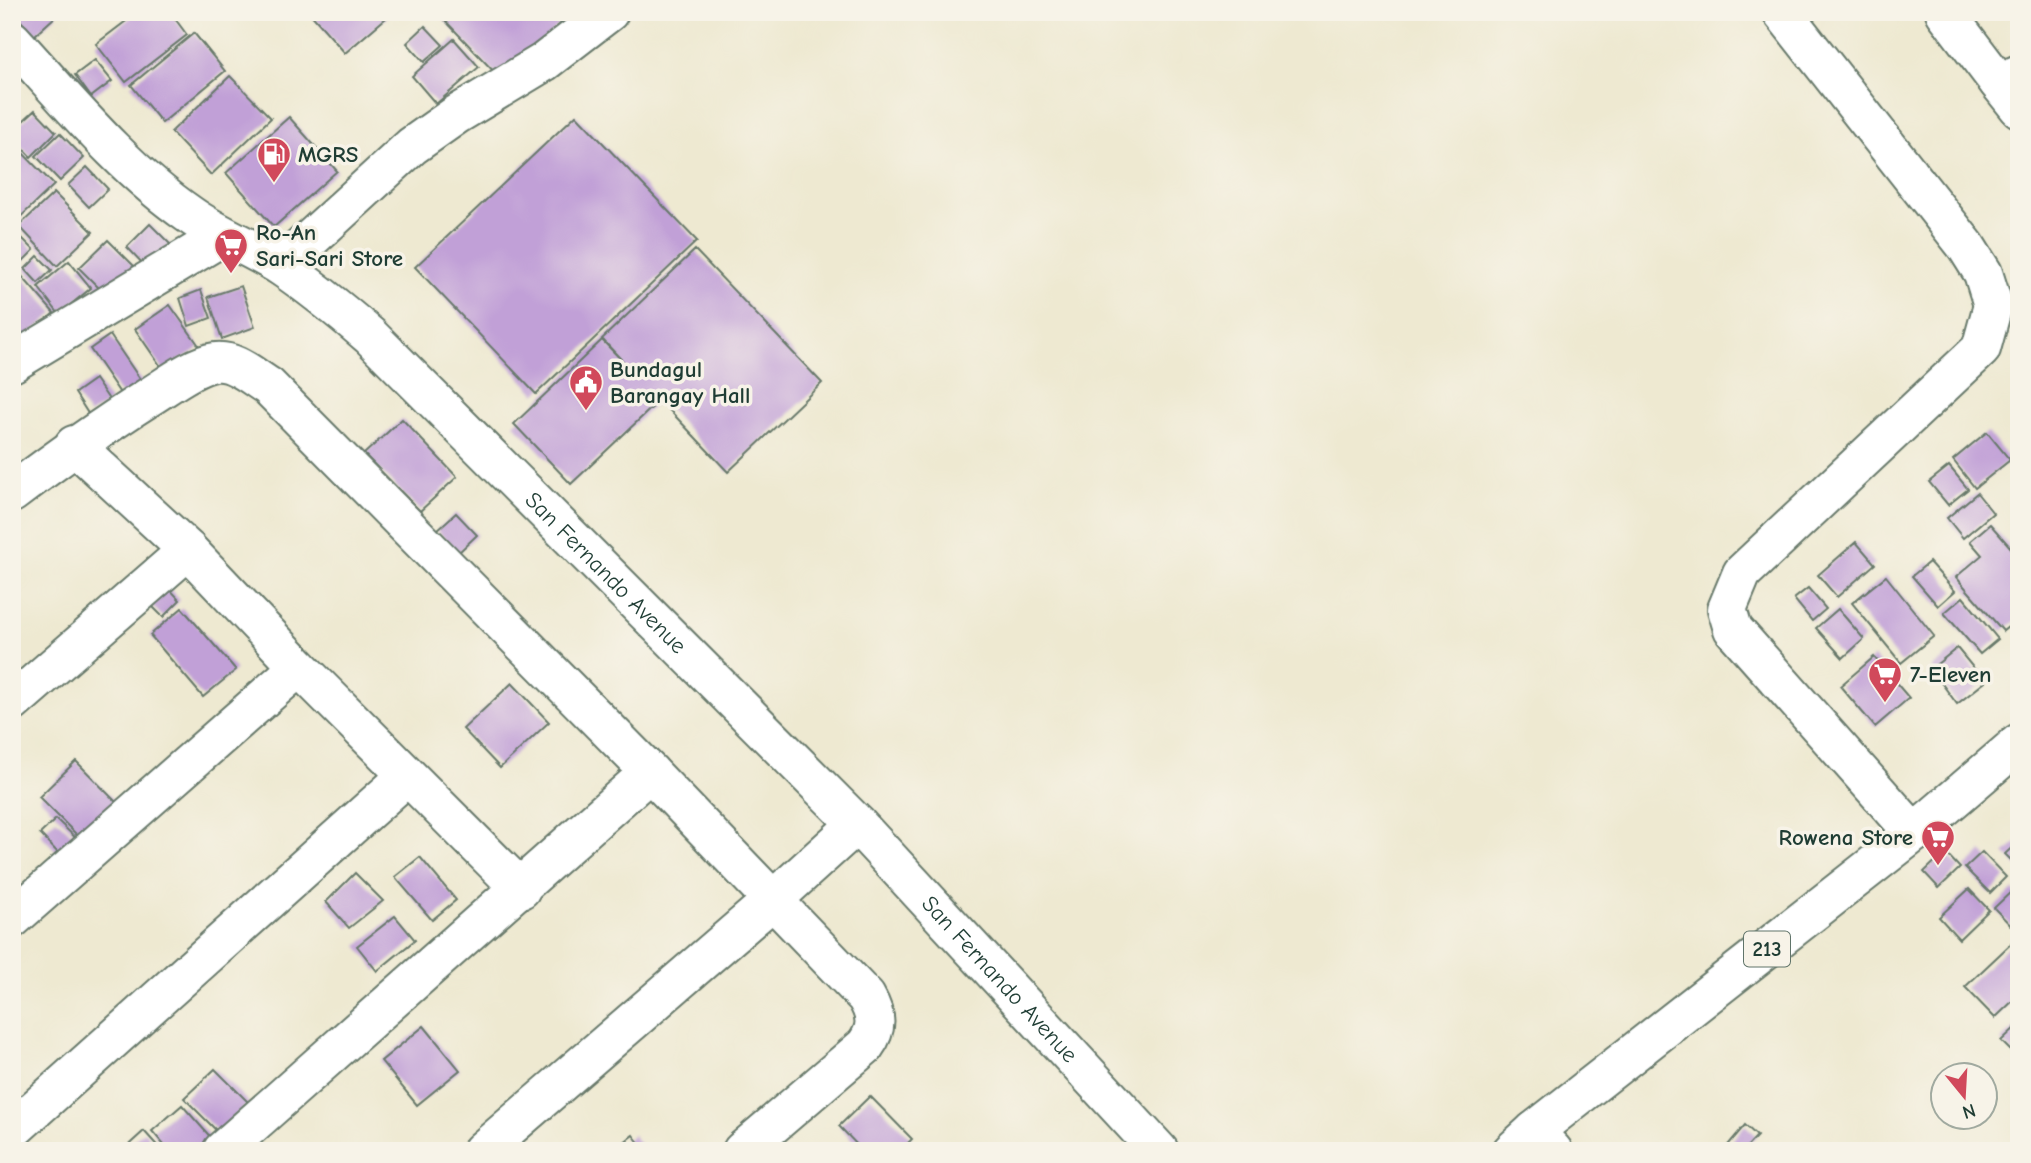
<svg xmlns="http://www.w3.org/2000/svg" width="2031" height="1163" font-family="'Comic Neue',sans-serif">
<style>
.building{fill:#c1a0d7}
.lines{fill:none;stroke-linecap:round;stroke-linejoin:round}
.minor-casing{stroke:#67796b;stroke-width:42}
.secondary-casing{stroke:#67796b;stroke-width:42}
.primary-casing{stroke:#67796b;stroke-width:42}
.minor{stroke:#fff;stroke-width:38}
.secondary{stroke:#fff;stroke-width:38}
.primary{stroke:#fff;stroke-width:38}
.labels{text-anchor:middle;stroke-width:7;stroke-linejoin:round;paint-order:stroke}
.shield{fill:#f7f3e8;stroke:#60746a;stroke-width:2}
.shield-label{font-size:21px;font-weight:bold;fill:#1f3d34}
.poi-label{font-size:23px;font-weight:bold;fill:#1f3d34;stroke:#f7f3e8;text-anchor:start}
.street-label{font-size:23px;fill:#1f3d34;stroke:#f7f3e8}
</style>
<rect width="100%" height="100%" fill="#f7f3e8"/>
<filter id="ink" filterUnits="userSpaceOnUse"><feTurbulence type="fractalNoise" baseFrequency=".0143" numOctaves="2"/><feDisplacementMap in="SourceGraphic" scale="14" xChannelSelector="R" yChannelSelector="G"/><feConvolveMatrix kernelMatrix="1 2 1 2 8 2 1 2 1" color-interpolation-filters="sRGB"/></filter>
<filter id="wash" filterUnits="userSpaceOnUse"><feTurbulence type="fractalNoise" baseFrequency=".00686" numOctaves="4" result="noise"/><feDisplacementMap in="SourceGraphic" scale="28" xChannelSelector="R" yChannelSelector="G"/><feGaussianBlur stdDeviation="1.57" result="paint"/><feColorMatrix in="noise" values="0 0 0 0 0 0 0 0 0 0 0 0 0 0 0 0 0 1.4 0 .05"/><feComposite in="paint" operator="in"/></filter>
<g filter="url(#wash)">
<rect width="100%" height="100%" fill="#eee9d1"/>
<g id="blocks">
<!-- building -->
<g class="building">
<path d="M13 12H55L57 15 34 36Z"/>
<path d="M138 12H170L187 35 126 82 96 44Z"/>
<path d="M309 12H393L345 53Z"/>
<path d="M437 12H573L501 79Z"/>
<path d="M425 26 443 45 424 62 407 43Z"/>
<path d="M194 33 225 71 162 123 131 85Z"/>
<path d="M454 39 479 67 436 104 412 76Z"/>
<path d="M95 60 112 81 91 97 75 75Z"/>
<path d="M230 76 271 118 211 175 171 132Z"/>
<path d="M35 110 56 132 31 157 12 137V131Z"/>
<path d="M576 115 697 241 536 394 415 267Z"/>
<path d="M289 117 337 171 274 227 226 173Z"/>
<path d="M60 133 84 158 60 181 36 156Z"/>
<path d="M12 142 54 185 12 225Z"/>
<path d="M87 167 108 189 89 207 68 185Z"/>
<path d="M54 193 93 232 57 266 19 226Z"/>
<path d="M150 224 171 245 147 268 127 247Z"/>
<path d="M14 230 34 250 19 265 12 258Z"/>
<path d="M108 240 139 271 110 299 79 268Z"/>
<path d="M695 250 822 383 728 472 660 400 571 484 514 424 602 340 632 371 602 339Z"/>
<path d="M38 256 52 270 38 283 25 269Z"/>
<path d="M69 261 91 288 59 314 38 287Z"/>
<path d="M12 265 54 313 21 342 12 332Z"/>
<path d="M241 286 255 327 222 339 208 297Z"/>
<path d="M201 290 211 318 189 326 180 298Z"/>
<path d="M170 305 200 347 164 371 135 329Z"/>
<path d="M110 335 144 385 124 399 90 349Z"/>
<path d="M95 379 110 401 89 415 75 393Z"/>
<path d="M402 419 457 477 420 511 364 454Z"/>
<path d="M1987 432 2010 460 1975 488 1953 460Z"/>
<path d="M1949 466 1968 489 1948 505 1929 482Z"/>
<path d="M1977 493 1993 513 1963 538 1947 518Z"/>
<path d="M456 513 477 535 458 553 437 530Z"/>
<path d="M1990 524 2019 557V618L2003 631 1956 577 1982 555 1970 541Z"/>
<path d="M1856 542 1875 564 1837 597 1818 575Z"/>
<path d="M1929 562 1955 591 1938 606 1912 576Z"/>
<path d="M1886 576 1934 636 1901 663 1852 603Z"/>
<path d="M163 582 180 600 163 617 145 599Z"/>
<path d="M1808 588 1826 609 1812 621 1794 599Z"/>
<path d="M1963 597 1998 639 1980 654 1944 613Z"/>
<path d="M182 608 236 670 203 697 150 635Z"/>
<path d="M1838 609 1864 639 1843 658 1816 628Z"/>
<path d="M1957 648 1985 682 1957 704 1931 669Z"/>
<path d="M1874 657 1909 698 1875 727 1840 686Z"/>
<path d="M512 683 549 722 500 768 463 729Z"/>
<path d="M76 761 118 804 82 840 39 797Z"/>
<path d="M56 819 80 842 63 858 40 834Z"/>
<path d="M2019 841V868L2005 854Z"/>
<path d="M1945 852 1960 868 1939 888 1924 872Z"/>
<path d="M1982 852 2006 877 1990 893 1965 868Z"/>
<path d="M420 857 456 900 432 920 395 877Z"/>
<path d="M355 873 383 901 349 928 326 902Z"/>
<path d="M1969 889 1989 910 1959 939 1939 917Z"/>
<path d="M2013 890 2019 896V934L1994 908Z"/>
<path d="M395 916 415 940 377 971 357 946Z"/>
<path d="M2016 939 2019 942V995L1995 1018 1965 987Z"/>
<path d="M2019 1024V1059L2001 1041Z"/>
<path d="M424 1026 460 1070 417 1105 381 1061Z"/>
<path d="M215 1069 249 1103 218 1132 184 1098Z"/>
<path d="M870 1096 912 1139 900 1151H863L839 1126Z"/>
<path d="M182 1105 214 1141 202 1151H169L152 1131Z"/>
<path d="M1745 1125 1757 1136 1743 1151H1723Z"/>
<path d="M144 1131 162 1151H122Z"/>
<path d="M633 1135 644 1149 641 1151H613Z"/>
</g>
</g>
</g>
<g filter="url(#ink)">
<use href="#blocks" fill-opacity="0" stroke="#67796b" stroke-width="2"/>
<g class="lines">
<!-- minor casing -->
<g class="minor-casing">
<g id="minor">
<path d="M1782 12 1966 246 1983 273 1993 305 1981 349 1742 573 1727 609 1733 629 1914 833"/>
<path d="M1945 12 1999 83 2019 74"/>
<path d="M1999 83 2019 108"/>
<path d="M281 266 412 146 456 115 544 62 609 12"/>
<path d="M12 363 223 236"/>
<path d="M74 445 188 550 299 667 521 889"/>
<path d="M12 493C57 459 102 427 149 397 167 386 194 365 215 362 234 359 253 377 268 386L650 772 866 997C877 1016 878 1028 865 1046L742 1151"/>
<path d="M12 703 188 550"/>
<path d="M12 919 299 667"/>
<path d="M12 1130 407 776"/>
<path d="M1534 1131 1553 1151"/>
<path d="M222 1151 650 772"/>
<path d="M482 1151 774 899 857 824"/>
</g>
</g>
<!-- secondary casing -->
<g class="secondary-casing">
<g id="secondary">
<path id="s1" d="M12 40C68 101 122 168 190 215 219 236 253 248 282 267 313 288 342 312 370 336L857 824 1159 1151"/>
</g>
</g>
<!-- primary casing -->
<g class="primary-casing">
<path id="primary" d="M1512 1151 1534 1131 1914 833 2019 743"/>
</g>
<!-- minor -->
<use href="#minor" class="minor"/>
<!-- secondary -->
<use href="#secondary" class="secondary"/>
<!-- primary -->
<use href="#primary" class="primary"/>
</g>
</g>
<!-- icons -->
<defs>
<g id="fuel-pin" transform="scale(1.75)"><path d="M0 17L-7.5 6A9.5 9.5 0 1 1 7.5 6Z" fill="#d1495b" stroke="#f7f3e8"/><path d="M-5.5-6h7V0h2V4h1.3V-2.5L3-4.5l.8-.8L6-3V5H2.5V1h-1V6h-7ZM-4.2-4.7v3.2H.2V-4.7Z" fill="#fff"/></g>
<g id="supermarket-pin" transform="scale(1.75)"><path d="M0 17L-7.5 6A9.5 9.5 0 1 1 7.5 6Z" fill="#d1495b" stroke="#f7f3e8"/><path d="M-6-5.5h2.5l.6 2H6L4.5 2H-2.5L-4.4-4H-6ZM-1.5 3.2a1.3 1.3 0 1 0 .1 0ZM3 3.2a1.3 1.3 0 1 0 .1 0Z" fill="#fff"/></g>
<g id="civic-pin" transform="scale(1.75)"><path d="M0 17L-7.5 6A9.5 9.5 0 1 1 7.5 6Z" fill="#d1495b" stroke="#f7f3e8"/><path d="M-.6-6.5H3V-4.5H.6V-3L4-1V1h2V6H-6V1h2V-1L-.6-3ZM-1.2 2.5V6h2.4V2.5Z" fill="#fff"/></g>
</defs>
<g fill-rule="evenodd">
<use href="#fuel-pin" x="274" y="154"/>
<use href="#supermarket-pin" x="231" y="245"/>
<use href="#civic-pin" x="586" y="382"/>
<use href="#supermarket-pin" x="1885" y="674"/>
<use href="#supermarket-pin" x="1938" y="837"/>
</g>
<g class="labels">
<!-- shield labels -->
<rect class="shield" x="1744" y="931.5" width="46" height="35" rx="5"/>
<g class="shield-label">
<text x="1767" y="956">213</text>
</g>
<!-- poi labels -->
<g class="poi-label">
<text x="298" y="162">MGRS</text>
<text x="256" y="240">Ro-An<tspan x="256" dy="26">Sari-Sari Store</tspan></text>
<text x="610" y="377">Bundagul<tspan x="610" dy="26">Barangay Hall</tspan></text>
<text x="1910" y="682">7-Eleven</text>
<text x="1913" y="845" text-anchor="end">Rowena Store</text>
</g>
<!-- street labels -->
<g class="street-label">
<text dy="8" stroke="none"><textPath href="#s1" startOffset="802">San Fernando Avenue</textPath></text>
<text dy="8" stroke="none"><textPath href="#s1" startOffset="1368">San Fernando Avenue</textPath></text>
</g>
</g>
<!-- margin -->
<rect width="2031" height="1163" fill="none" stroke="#f7f3e8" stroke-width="42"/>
<!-- north arrow -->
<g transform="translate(1964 1096) rotate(162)"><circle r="33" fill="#f7f3e8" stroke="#a1aaa0" stroke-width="2"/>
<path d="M0-5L12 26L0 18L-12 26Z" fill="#d1495b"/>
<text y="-10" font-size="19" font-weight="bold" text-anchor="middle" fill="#1f3d34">N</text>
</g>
</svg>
